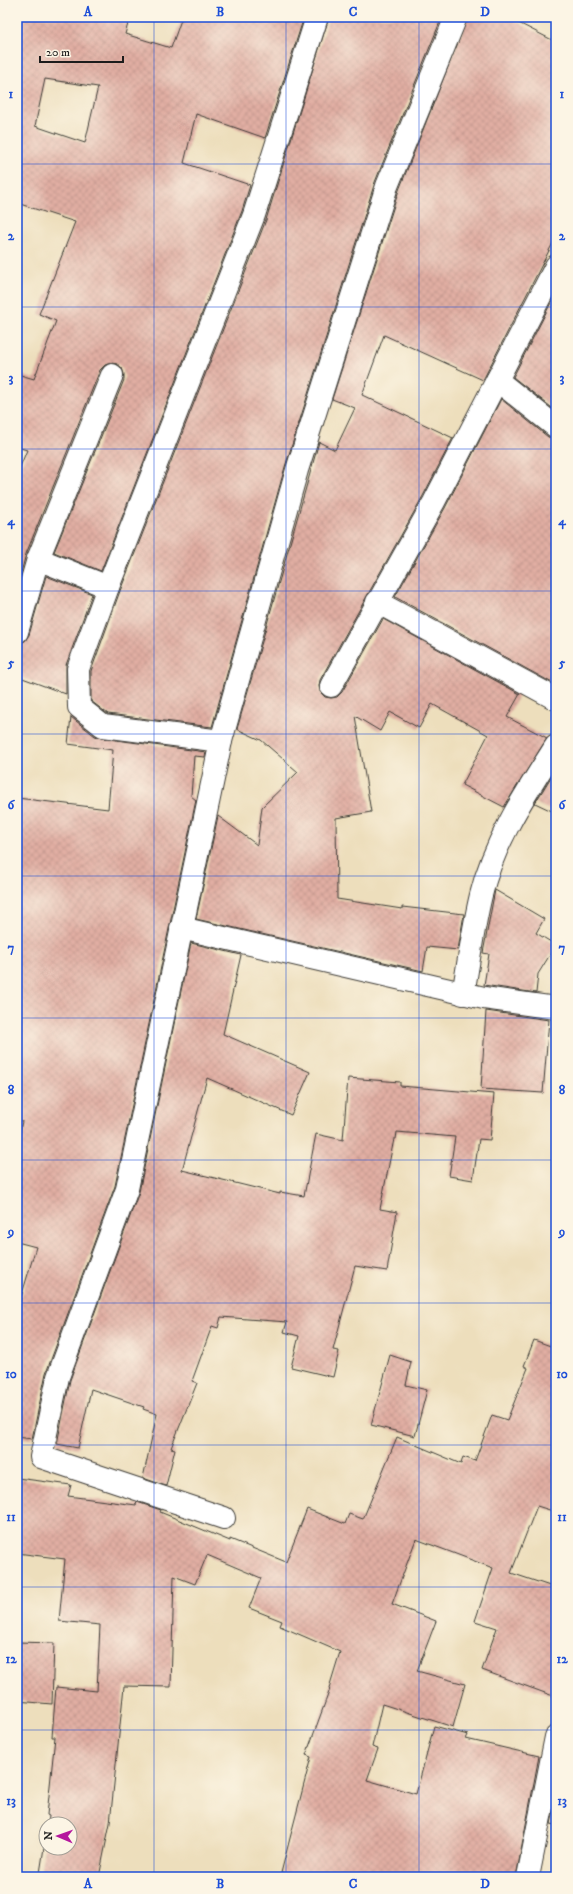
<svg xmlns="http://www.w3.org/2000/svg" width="573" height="1894" font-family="'IM FELL DW Pica',serif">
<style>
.building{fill:url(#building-cross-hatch);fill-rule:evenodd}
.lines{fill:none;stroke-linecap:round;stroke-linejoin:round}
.minor-casing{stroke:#3b3934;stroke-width:24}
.minor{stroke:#fff;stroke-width:22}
.grid{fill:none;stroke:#1d4ed8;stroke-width:1;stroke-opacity:0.55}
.neatline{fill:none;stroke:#1d4ed8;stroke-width:1.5}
.grid-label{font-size:13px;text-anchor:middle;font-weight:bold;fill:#1d4ed8}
</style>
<defs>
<pattern id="building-cross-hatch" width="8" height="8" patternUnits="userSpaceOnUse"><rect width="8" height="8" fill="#e1aea3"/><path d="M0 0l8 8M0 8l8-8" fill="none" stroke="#c0958c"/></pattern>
</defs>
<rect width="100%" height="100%" fill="#fcf5e5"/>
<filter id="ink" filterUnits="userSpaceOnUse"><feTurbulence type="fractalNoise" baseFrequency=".025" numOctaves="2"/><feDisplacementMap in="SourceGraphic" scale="8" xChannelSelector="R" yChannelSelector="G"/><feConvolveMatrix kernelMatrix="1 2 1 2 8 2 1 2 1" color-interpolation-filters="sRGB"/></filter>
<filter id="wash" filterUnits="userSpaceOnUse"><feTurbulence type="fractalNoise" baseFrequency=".012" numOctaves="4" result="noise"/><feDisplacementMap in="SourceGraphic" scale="16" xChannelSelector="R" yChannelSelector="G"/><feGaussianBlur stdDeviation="0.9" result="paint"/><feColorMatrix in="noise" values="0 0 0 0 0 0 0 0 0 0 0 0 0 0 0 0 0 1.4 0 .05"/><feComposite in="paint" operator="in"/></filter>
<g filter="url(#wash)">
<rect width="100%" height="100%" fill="#eddebc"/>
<g id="blocks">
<!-- building -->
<g class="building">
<path d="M17 17H130L125 34 171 48 182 17H304L265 138 196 114 184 163 250 185 242 211 101 571 54 552 124 380V374L122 368 117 364 111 363 105 365 100 370 26 554 17 587V474L27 450 17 447V374L34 379 56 321 39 314 75 222 17 203ZM45 79 98 87 85 143 35 126Z"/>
<path d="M329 17H442L375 182 285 467 212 727 108 714 91 701V671L120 591 266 220Z"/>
<path d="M468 17H507L556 42V237L483 380 384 335 362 395 453 438 423 496 320 680 319 686 320 692 325 697 331 698 337 697 342 692 383 619 520 694 507 717 547 738 504 807 462 785 488 735 432 704 419 728 390 712 380 731 355 716 371 812 336 818 337 899 402 909V907L464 914 458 950 427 947 423 971 196 919 218 816 257 845 262 807 298 772 261 740 237 729 319 442 335 450 355 408 332 399 399 190Z"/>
<path d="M556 293V411L513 377Z"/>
<path d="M501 399 548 437 556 439V685L395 597 445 508Z"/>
<path d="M46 576 92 594 66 665V694L17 676V644L25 641 29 635Z"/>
<path d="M71 717 95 736 101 738 206 752 205 757 194 756 191 796 196 800 115 1186 46 1373 32 1439 17 1437V1311L36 1247 17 1242V1147L22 1121 17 1120V798L108 809 113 750 68 744Z"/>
<path d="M556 769V813L535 803Z"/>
<path d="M495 890 544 919 536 933 556 945 538 974 536 993 484 985 489 954 483 953Z"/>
<path d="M191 943 241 955 223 1034 310 1072 291 1115 207 1078 182 1170 280 1194V1192L304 1196 316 1134 343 1140 348 1078 400 1082V1086L494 1094 490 1140 479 1139 473 1180 449 1176 455 1137 397 1132 396 1139H394L380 1209 397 1212 387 1271 355 1266 333 1350 339 1351 333 1377 291 1367 299 1336 284 1332 287 1322 221 1317 218 1328 212 1326 192 1381 197 1383 171 1448 175 1449 166 1486 143 1478 157 1414 143 1409 144 1407 91 1389 78 1448 57 1444 70 1380 139 1192Z"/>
<path d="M486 1011 549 1020 543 1093 481 1089Z"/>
<path d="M534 1340 556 1348V1512L537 1506 511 1573 556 1588V1697L482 1670 497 1628 475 1621 493 1568 416 1539 392 1604 436 1621 417 1671 465 1684 453 1727 382 1704 372 1747 378 1749 367 1780 416 1794 434 1726 468 1735 466 1739 539 1756 516 1877H296L281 1873 311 1757 306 1755 330 1689 329 1688 340 1652 280 1626 282 1621 249 1608 261 1578 207 1555 195 1584 174 1576 171 1687 124 1686 110 1823 99 1877H61L40 1873 46 1835V1848H70V1824H48L49 1816 47 1815 55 1737H52L56 1687 97 1691 100 1625 59 1621 65 1559 17 1553V1478L71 1485 68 1496 136 1505 137 1502 161 1510 160 1512 230 1541V1539L286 1562 307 1509 345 1524 349 1514 363 1519 397 1437 461 1464 463 1457 475 1461 492 1415 507 1420 528 1368 524 1366Z"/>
<path d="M390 1355 411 1362 406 1385 427 1390 415 1436 371 1425Z"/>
<path d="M17 1642 54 1643 52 1704 17 1701Z"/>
<path d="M556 1801V1825L551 1824Z"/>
</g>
</g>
</g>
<g filter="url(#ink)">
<use href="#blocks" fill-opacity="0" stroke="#3b3934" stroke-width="1"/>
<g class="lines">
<!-- minor casing -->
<g class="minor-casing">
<g id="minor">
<path d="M497 380 556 427"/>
<path d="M38 559 112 375"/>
<path d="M377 602 556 699"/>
<path d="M17 632 38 559 108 587"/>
<path d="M331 686 434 502 556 266"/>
<path d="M221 741 103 726 79 707 78 669 108 587 254 215 317 17"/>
<path d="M181 928 484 998 556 1008"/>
<path d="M463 994C469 961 473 928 481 895 494 841 526 793 556 746"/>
<path d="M224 1518 41 1457 58 1377 127 1189 221 741 297 470 387 186 456 17"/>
<path d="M528 1877 556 1737"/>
</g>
</g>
<!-- minor -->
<use href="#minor" class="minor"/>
</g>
</g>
<!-- grid -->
<path class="grid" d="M154 17V1877M286 17V1877M419 17V1877M17 164H556M17 307H556M17 449H556M17 591H556M17 734H556M17 876H556M17 1018H556M17 1160H556M17 1303H556M17 1445H556M17 1587H556M17 1730H556"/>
<!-- margin -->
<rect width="573" height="1894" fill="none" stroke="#fcf5e5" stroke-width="44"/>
<!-- north arrow -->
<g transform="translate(58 1836) rotate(272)"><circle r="19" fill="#fcf5e5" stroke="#a29e95"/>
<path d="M0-3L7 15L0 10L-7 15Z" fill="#b5179e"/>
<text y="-6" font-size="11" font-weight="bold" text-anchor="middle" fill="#1c1c1c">N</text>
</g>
<!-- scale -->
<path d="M40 56v6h83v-6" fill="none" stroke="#1c1c1c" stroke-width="2"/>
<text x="46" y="56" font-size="12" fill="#1c1c1c" stroke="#fcf5e5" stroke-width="3" paint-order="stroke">20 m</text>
<rect x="22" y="22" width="529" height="1850" class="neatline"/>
<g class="grid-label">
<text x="88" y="16">A</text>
<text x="220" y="16">B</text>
<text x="353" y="16">C</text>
<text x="485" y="16">D</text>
<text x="11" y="98">1</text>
<text x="562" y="98">1</text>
<text x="11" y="240">2</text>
<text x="562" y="240">2</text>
<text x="11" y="382">3</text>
<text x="562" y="382">3</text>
<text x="11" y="525">4</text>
<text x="562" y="525">4</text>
<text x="11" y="667">5</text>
<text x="562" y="667">5</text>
<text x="11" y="809">6</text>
<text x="562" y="809">6</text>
<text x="11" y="952">7</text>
<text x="562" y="952">7</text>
<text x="11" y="1094">8</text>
<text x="562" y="1094">8</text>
<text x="11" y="1236">9</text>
<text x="562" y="1236">9</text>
<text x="11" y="1378">10</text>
<text x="562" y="1378">10</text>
<text x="11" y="1521">11</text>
<text x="562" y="1521">11</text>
<text x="11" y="1663">12</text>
<text x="562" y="1663">12</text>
<text x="11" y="1805">13</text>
<text x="562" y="1805">13</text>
<text x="88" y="1888">A</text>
<text x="220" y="1888">B</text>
<text x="353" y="1888">C</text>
<text x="485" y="1888">D</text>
</g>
</svg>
